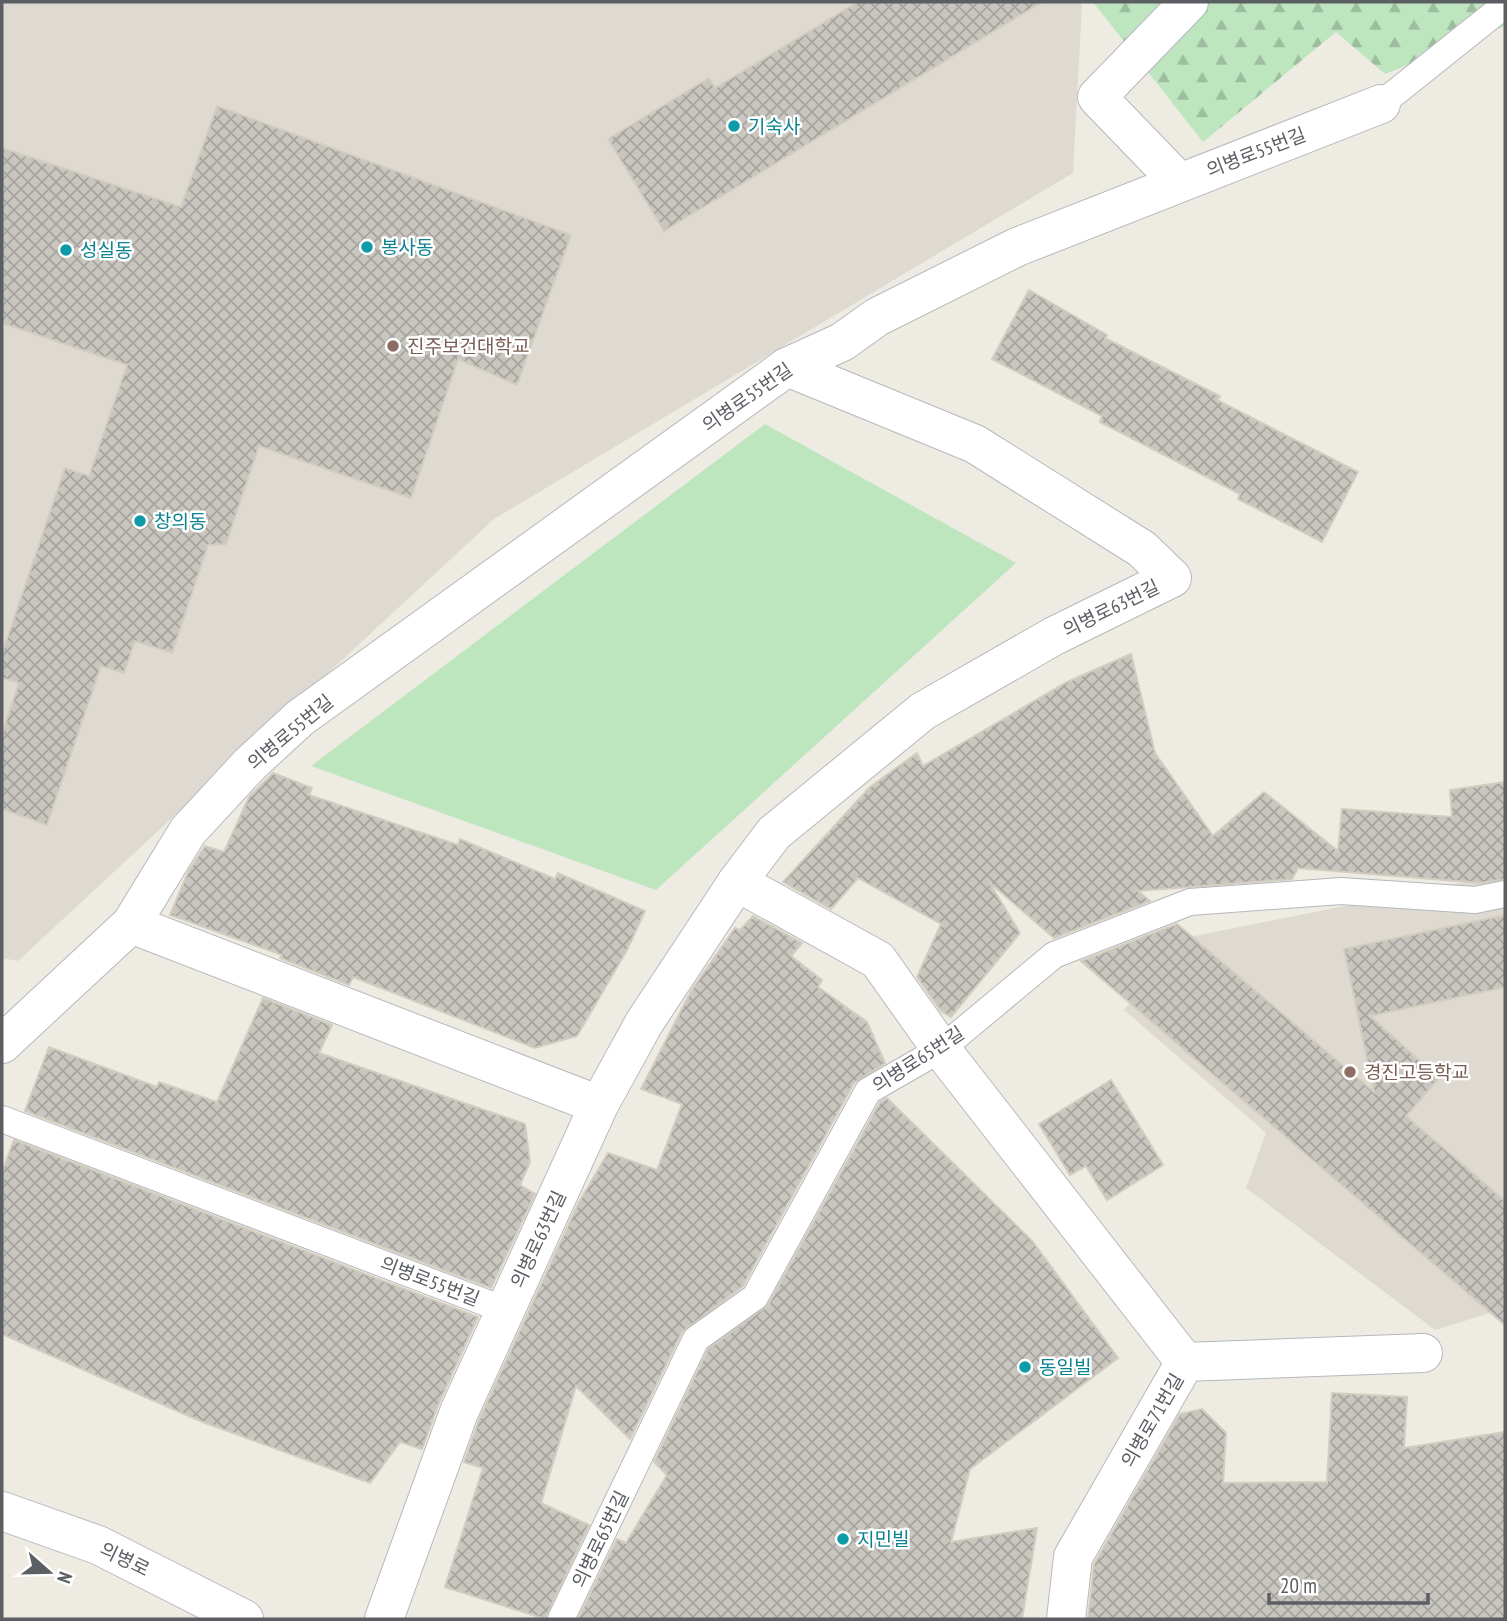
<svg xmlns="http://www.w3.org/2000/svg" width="1507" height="1621" font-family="'PT Sans Narrow','Noto Sans KR',sans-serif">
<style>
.education{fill:#dedad1}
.forest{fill:url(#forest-firs)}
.green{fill:#bee6be}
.building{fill:url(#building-cross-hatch);stroke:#d3cdc0;stroke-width:2}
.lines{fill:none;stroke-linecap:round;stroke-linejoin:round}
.lane-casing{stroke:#b5b8bd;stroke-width:28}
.street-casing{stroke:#b5b8bd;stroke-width:40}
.secondary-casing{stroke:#b6b9bf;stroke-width:40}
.lane{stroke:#fff;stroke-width:26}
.street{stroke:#fff;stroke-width:38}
.secondary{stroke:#fff;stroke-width:38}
.culture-dot{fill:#0f9aa8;stroke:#fff;stroke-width:2.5}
.education-dot{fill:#8d6e63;stroke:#fff;stroke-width:2.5}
.labels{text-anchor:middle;stroke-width:5;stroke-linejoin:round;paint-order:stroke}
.culture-label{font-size:19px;fill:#0d838f;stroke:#fff;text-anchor:start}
.street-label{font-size:19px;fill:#5b5f64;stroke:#fff}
.education-label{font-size:19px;fill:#785e54;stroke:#fff;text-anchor:start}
</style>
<defs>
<pattern id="forest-firs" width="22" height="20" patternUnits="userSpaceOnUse" patternTransform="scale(1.75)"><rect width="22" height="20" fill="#bee6be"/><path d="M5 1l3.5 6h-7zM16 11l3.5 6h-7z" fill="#9dbe9e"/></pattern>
<pattern id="building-cross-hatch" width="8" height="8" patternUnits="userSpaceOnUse" patternTransform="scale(1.75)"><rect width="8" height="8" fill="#c9c6bf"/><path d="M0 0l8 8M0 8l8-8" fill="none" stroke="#a6a49f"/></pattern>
</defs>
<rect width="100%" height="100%" fill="#eeebe2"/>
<!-- education -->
<g class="education">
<path d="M2 2H1082L1073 173 494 519 18 961 2 958Z"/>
<path d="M1505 874V1304L1500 1310 1435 1330 1246 1188 1266 1133 1124 1010 1180 939Z"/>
</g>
<!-- forest -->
<path class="forest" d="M1093 2H1505V26L1385 74 1336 32 1203 142Z"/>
<!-- green -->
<path class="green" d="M765 424 1016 563 656 890 311 766Z"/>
<!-- building -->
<g class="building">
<path d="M858 2H1042L664 231 608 139 709 78 715 88Z"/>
<path d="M217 106 571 235 517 385 458 359 411 498 259 446 226 544 208 545 172 653 135 641 124 673 101 666 47 825 2 809V734L19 683 2 678V654L65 468 89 476 127 365 2 323V148L181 207Z"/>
<path d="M1029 290 1107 335 1105 338 1220 396 1217 400 1358 472 1322 542 1238 499 1240 494 1100 422 1102 416 992 359Z"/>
<path d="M1131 654 1155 753 1213 836 1264 792 1338 851 1342 809 1452 817 1450 790 1505 782V879L1481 883 1298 868 1292 879 1138 891 1150 901 1054 938 989 882 1020 933 951 1017 941 1011 917 977 941 924 858 878 831 909 783 882 870 787 917 753 923 766 1067 682Z"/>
<path d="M273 773 312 788 309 795 458 845 460 839 555 879 558 873 645 911 627 950 577 1036 535 1048 353 977 349 985 280 958 282 955 170 915 188 872 205 846 224 852 249 797Z"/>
<path d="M1505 915V987L1370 1016 1439 1078 1406 1116 1505 1201V1325L1081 961 1177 924 1374 1092 1344 949Z"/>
<path d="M753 916 802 943 791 956 822 980 818 987 867 1022 885 1063 854 1083 743 1286 682 1332 630 1439 576 1386 541 1503 589 1525 545 1619 445 1587 483 1468 464 1462 479 1420 578 1204 608 1153 657 1170 682 1104 641 1089 691 991 735 928 740 930Z"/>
<path d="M263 998 332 1025 319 1053 525 1124 530 1162 520 1185 535 1194 491 1288 25 1111 49 1047 157 1087 159 1082 217 1102Z"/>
<path d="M1111 1080 1163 1165 1107 1200 1086 1166 1070 1175 1039 1124Z"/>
<path d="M887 1098 1033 1242 1118 1358 970 1469 951 1542 1037 1528 1022 1619H578L617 1539 626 1543 667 1475 654 1462 708 1349 768 1305 880 1102Z"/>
<path d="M14 1140 478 1317 439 1403 422 1449 400 1442 370 1483 200 1421 2 1334V1172Z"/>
<path d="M1332 1393 1407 1397 1404 1448 1505 1432V1619H1088L1094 1564 1180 1414 1202 1409 1226 1433 1223 1483 1327 1482Z"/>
</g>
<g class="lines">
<!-- lane casing -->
<g class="lane-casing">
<g id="lane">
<path d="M1381 104 1505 5"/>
<path d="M2 1119 505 1310"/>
<path d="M561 1619 696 1339 755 1297 868 1091 941 1049 1054 955 1190 902 1341 891 1475 900 1505 894"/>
</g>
</g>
<!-- street casing -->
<g class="street-casing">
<g id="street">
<path d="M1179 182 1097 97 1189 2"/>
<path d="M737 882 878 960 941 1049 1185 1362"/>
<path d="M131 924 599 1105"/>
<path d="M2 1044 131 924 188 831 250 764 300 718 787 367 842 342 877 317 1017 247 1381 104"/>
<path d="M384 1619 459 1412 599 1105 644 1023 737 882 774 833 923 711 1054 636 1172 578 1142 549 975 444 787 367"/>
<path d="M1066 1619 1073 1557 1185 1362 1423 1353"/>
</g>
</g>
<!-- secondary casing -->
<g class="secondary-casing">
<path id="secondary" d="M2 1511 98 1545 244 1619"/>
</g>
<!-- lane -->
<use href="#lane" class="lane"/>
<!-- street -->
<use href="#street" class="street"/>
<!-- secondary -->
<use href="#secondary" class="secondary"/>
</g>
<!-- markers -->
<g class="culture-dot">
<circle cx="734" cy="126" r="7"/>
<circle cx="367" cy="247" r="7"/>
<circle cx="66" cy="250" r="7"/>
<circle cx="140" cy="521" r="7"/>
<circle cx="1025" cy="1367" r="7"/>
<circle cx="843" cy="1539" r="7"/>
</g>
<g class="education-dot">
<circle cx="393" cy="346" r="7"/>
<circle cx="1350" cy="1072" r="7"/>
</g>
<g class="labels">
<!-- culture labels -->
<g class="culture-label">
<text x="748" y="133">기숙사</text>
<text x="381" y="254">봉사동</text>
<text x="80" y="257">성실동</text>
<text x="154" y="528">창의동</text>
<text x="1039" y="1374">동일빌</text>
<text x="857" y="1546">지민빌</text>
</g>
<!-- street labels -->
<g class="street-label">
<text transform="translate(1256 152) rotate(-21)" y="7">의병로55번길</text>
<text transform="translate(747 397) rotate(-35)" y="7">의병로55번길</text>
<text transform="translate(1111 608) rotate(-26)" y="7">의병로63번길</text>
<text transform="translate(290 732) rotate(-40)" y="7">의병로55번길</text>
<text transform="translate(918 1059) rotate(-33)" y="7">의병로65번길</text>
<text transform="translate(538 1239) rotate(-65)" y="7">의병로63번길</text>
<text transform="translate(430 1281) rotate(21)" y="7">의병로55번길</text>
<text transform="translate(1152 1420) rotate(-60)" y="7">의병로71번길</text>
<text transform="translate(600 1539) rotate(-64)" y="7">의병로65번길</text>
<text transform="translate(125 1559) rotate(26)" y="7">의병로</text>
</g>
<!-- education labels -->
<g class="education-label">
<text x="407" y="353">진주보건대학교</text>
<text x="1364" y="1079">경진고등학교</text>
</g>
</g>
<!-- border -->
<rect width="1507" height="1621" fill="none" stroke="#5b5f64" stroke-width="7"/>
<!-- north arrow -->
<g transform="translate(49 1572) rotate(110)" stroke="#ffffff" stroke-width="5" paint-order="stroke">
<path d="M0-5L12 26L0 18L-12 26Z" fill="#5b5f64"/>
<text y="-10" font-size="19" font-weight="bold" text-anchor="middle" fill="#5b5f64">N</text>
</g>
<!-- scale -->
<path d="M1269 1593v10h159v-10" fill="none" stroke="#5b5f64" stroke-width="3.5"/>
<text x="1280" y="1593" font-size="21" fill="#5b5f64" stroke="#ffffff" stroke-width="5" paint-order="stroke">20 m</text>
</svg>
